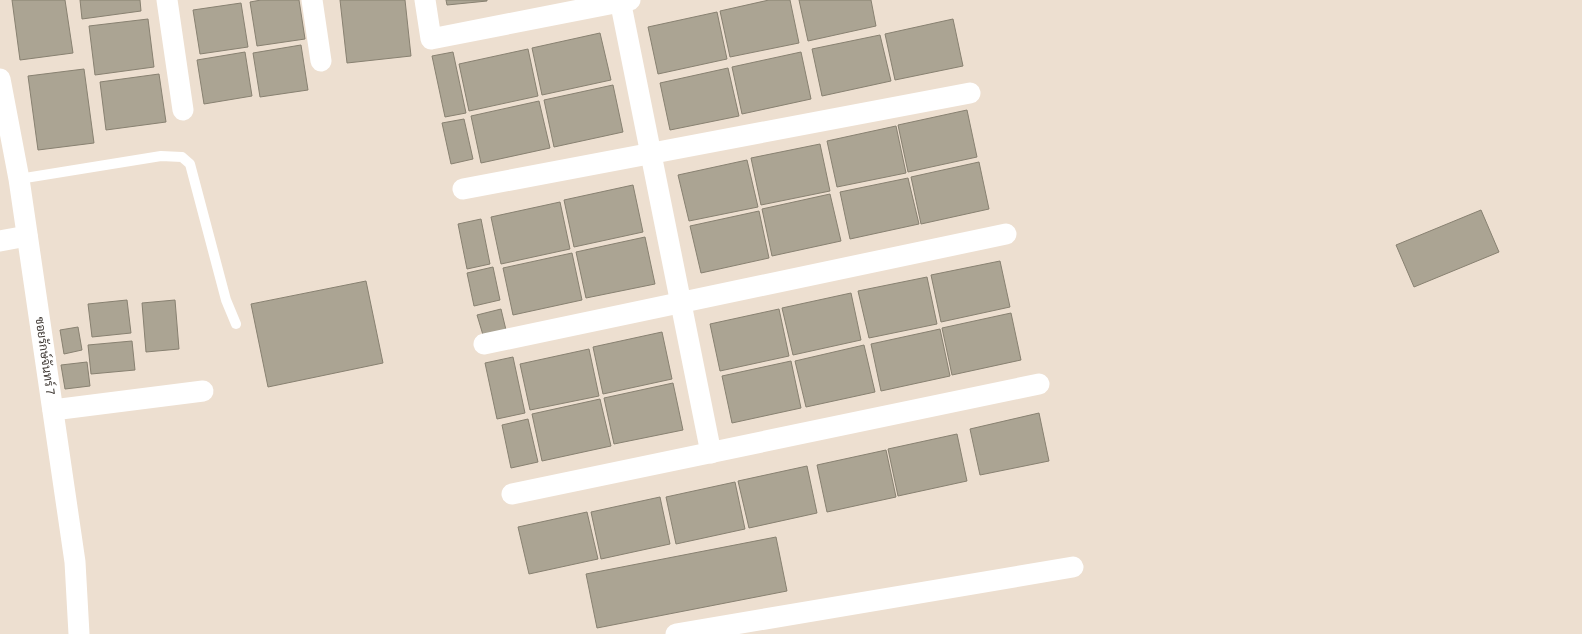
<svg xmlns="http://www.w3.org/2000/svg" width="1582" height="634" font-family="Overpass,Sarabun,sans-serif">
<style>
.building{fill:#aba493;stroke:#888171}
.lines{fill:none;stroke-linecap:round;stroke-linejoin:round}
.lane{stroke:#fff;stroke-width:10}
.street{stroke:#fff;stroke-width:21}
.labels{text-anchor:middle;stroke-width:5;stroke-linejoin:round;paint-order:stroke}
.street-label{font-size:12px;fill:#3f3934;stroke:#fff}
</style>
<rect width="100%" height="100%" fill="#eddfd0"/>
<!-- building -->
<g class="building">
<path d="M12 0H65L73 53 20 60Z"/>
<path d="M80 0H140L141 11 82 19Z"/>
<path d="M261 0H299L305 39 257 46 250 2Z"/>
<path d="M340 0H405L411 56 347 63Z"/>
<path d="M446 0H487V1L447 5Z"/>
<path d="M769 0H790L799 43 730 57 720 11Z"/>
<path d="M799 0H871L876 26 808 41Z"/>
<path d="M241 3 248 47 200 54 193 10Z"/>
<path d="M717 12 727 59 658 74 648 27Z"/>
<path d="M148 19 154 67 95 75 89 26Z"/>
<path d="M953 19 963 66 895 80 885 34Z"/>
<path d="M600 33 611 80 542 95 532 48Z"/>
<path d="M880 35 891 81 822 96 812 49Z"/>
<path d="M301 45 308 90 260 97 253 53Z"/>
<path d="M528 49 538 96 469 111 459 64Z"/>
<path d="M245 52 252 96 204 104 197 60Z"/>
<path d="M453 52 466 113 445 117 432 56Z"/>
<path d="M801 52 811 99 742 114 732 67Z"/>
<path d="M728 68 739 116 670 130 660 83Z"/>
<path d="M84 69 94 143 38 150 28 76Z"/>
<path d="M159 74 166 122 106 130 100 82Z"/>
<path d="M613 85 623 132 554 147 544 100Z"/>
<path d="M539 101 550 148 481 163 471 116Z"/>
<path d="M967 110 977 157 908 172 898 125Z"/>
<path d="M464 119 473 159 451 164 442 123Z"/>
<path d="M896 126 906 173 837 187 827 141Z"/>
<path d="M820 144 830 191 761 205 751 158Z"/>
<path d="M747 160 758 207 689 221 678 175Z"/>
<path d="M979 162 989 209 921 224 911 177Z"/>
<path d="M908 178 919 224 850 239 840 192Z"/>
<path d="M633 185 643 232 574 247 564 200Z"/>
<path d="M830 194 841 241 772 256 762 209Z"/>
<path d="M560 202 570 249 501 264 491 217Z"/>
<path d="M1481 210 1499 252 1414 287 1396 245Z"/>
<path d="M759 211 769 258 701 273 690 226Z"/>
<path d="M481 219 490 264 467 269 458 224Z"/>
<path d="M645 237 655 284 586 298 576 252Z"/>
<path d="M572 253 582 300 513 315 503 268Z"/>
<path d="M1000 261 1010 307 941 322 931 275Z"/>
<path d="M493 267 500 300 474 306 467 273Z"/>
<path d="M927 277 937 324 869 338 858 291Z"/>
<path d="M366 281 383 363 268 387 251 304Z"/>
<path d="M851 293 861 340 793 355 782 308Z"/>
<path d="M127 300 131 333 92 337 88 304Z"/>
<path d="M175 300 179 349 146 352 142 303Z"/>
<path d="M501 309 506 330 483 335 477 315Z"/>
<path d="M779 309 789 356 720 371 710 324Z"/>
<path d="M1011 313 1021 360 952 375 942 328Z"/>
<path d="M78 327 82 350 64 354 60 330Z"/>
<path d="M940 329 950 376 881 391 871 344Z"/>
<path d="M662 332 672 379 603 394 593 347Z"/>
<path d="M132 341 135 370 91 374 88 345Z"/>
<path d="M864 345 875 392 806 407 795 361Z"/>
<path d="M589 349 599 396 530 410 520 364Z"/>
<path d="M513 357 525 413 497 419 485 363Z"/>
<path d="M791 361 801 408 732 423 722 376Z"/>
<path d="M87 362 90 386 65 389 61 365Z"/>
<path d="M673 383 683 430 614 444 604 398Z"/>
<path d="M600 399 611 446 542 461 532 414Z"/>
<path d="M1039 413 1049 461 980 475 970 429Z"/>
<path d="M528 419 538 462 511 468 502 425Z"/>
<path d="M957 434 967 481 898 496 888 449Z"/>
<path d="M886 450 896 497 827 512 817 465Z"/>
<path d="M807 466 817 513 749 528 738 481Z"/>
<path d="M735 482 745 529 676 544 666 497Z"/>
<path d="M660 497 670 544 601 559 591 512Z"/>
<path d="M587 512 598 559 529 574 518 527Z"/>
<path d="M776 537 787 591 597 628 586 574Z"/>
</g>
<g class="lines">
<!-- lane -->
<path class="lane" d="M19 179 161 156 182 157 190 164 226 300 236 324"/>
<!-- street -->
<g class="street">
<path d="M167 0 183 110"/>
<path d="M312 0 321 61"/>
<path d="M425 0 431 39 630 0"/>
<path d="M620 0 711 453"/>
<path d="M0 79 19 179 75 562 79 634"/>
<path d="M463 189 970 93"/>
<path d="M0 241 27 236"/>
<path d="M484 344 1006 234"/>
<path d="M53 410 203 391"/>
<path d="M512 494 1039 384"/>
<path d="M676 634 1073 567"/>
</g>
</g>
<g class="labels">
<!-- street labels -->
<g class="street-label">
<text transform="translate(45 356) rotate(82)" y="4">ซอยรักษ์จันทร์ 7</text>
</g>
</g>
</svg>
